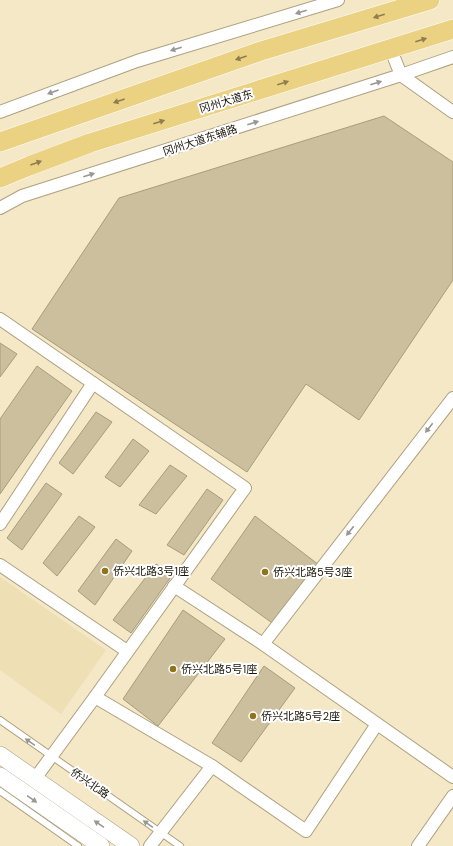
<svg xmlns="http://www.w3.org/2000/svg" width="453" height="846" font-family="'DM Sans','Noto Sans SC',sans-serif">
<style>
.built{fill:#eedfb5}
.building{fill:#cbbf9e;stroke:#a89c7c}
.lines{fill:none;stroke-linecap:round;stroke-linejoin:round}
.service-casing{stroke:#aca180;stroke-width:8}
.minor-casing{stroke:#aca180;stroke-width:14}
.secondary-casing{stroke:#aca180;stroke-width:18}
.primary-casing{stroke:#fff;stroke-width:20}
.service{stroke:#fff;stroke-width:6}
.minor{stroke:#fff;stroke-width:12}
.secondary{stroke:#fff;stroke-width:17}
.primary{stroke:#ebd283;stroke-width:19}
.oneway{fill:#999791}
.oneway2{fill:#8e7e4d}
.poi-dot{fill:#8f7419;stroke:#fff;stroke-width:1.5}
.labels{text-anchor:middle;stroke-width:4;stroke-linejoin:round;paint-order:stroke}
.street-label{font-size:11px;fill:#1c170b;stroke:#fff}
.poi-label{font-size:11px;fill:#1c170b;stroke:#fff;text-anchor:start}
</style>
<rect width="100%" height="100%" fill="#f5e8c6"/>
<!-- built -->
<path class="built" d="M0 577 106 650 61 714 0 670Z"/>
<!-- building -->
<g class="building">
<path d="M384 116 453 162V280L359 420 306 384 247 472 32 329 119 198Z"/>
<path d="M0 343 17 354 0 377Z"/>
<path d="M37 366 72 391 0 494V419Z"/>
<path d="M96 412 112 422 73 474 59 463Z"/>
<path d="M133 439 149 451 120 487 105 477Z"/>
<path d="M170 465 187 476 156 514 139 505Z"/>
<path d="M46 483 62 494 22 550 7 538Z"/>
<path d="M207 489 223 500 184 555 167 545Z"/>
<path d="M79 516 95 527 57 576 43 563Z"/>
<path d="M255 516 319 565 275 625 211 579Z"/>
<path d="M116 539 132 551 95 605 78 591Z"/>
<path d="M156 564 173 574 131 633 113 620Z"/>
<path d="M183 610 225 639 158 726 123 699Z"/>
<path d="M264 666 295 688 241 762 212 743Z"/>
</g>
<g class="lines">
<!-- service casing -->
<g class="service-casing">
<g id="service">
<path d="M0 720 180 846"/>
<path d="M0 791 78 846"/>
</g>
</g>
<!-- minor casing -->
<g class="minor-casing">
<g id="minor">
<path d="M391 50 401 75 453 112"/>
<path d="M0 112 137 61 338 0"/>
<path d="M0 208 22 196 401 75 453 57"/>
<path d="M0 319 245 488 95 697 34 780"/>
<path d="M0 524 93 383"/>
<path d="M0 565 127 651"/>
<path d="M174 586 263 644 453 777"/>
<path d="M263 644 453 398"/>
<path d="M95 697 212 766 306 831 377 724"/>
<path d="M150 846 212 766"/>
<path d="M418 846 453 796"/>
</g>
</g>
<!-- secondary casing -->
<g class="secondary-casing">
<g id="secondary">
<path d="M0 755 131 846"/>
<path d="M0 776 101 846"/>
</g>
</g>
<!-- primary casing -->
<g class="primary-casing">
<g id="primary">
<path d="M0 142 261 51 430 0"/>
<path d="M0 178 29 166 90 143 453 29"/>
</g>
</g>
<!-- service -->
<use href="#service" class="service"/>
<!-- minor -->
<use href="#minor" class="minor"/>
<!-- secondary -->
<use href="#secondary" class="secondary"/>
<!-- primary -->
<use href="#primary" class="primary"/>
</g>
<!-- one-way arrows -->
<defs><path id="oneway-solid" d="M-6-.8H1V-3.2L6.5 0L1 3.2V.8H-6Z"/></defs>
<g class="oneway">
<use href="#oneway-solid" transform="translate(301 12) rotate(163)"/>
<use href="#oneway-solid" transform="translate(176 49) rotate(163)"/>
<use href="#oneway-solid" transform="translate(376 83) rotate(-18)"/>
<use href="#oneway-solid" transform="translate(53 92) rotate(160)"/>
<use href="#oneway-solid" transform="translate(253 123) rotate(-18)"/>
<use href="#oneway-solid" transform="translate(89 175) rotate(-18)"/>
<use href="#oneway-solid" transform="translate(429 428) rotate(128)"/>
<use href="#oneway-solid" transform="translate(350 531) rotate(128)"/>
<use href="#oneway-solid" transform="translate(30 742) rotate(-145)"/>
<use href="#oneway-solid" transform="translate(32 799) rotate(35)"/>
<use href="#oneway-solid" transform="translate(99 824) rotate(-146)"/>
<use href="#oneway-solid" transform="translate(148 824) rotate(-145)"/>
</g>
<g class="oneway2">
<use href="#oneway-solid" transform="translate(379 16) rotate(163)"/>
<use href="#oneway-solid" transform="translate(421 40) rotate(-18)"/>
<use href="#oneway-solid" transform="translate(241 58) rotate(161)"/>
<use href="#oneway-solid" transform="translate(283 83) rotate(-17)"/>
<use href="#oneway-solid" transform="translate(119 101) rotate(161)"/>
<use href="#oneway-solid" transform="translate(159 122) rotate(-17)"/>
<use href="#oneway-solid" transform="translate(36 163) rotate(-20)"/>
</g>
<!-- markers -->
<g class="poi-dot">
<circle cx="105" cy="571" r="4"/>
<circle cx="265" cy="572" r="4"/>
<circle cx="173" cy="669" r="4"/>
<circle cx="253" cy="716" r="4"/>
</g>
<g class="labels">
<!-- street labels -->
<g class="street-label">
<text transform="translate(226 101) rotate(-17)" y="4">冈州大道东</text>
<text transform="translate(200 140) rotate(-18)" y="4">冈州大道东辅路</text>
<text transform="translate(90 783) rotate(35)" y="4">侨兴北路</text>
</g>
<!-- poi labels -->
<g class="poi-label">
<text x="113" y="575">侨兴北路3号1座</text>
<text x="273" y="576">侨兴北路5号3座</text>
<text x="181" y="673">侨兴北路5号1座</text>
<text x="261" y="720">侨兴北路5号2座</text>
</g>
</g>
</svg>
